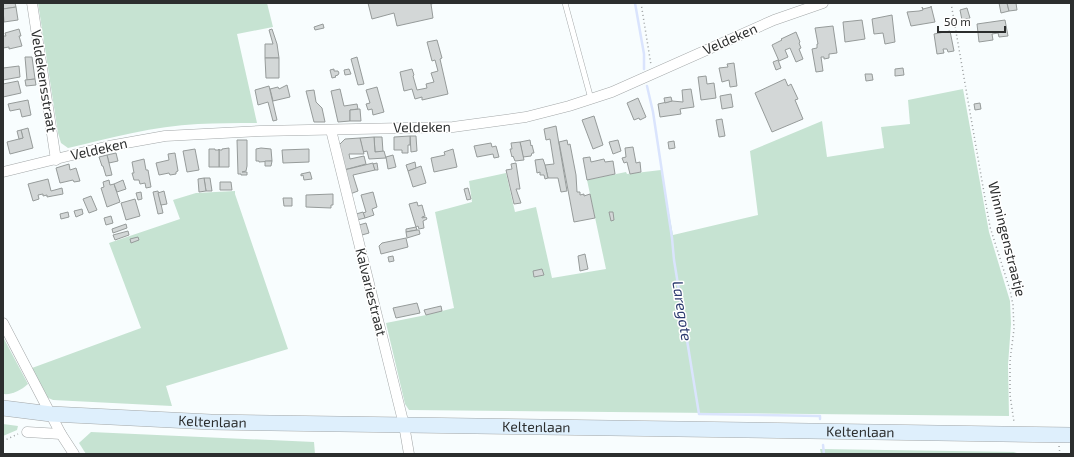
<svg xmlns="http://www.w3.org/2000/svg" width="1074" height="457" font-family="'Exo 2',sans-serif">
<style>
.green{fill:#c6e3d2}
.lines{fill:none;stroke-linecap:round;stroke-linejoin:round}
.stream{stroke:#dae4fd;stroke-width:2.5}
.building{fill:#d3d7d7;stroke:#969b9a}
.lane-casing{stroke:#a3a7a8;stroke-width:6}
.street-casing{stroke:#a3a7a8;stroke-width:11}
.secondary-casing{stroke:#a3a7a8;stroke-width:16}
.path{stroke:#9b9fa0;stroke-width:1.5;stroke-dasharray:1 3;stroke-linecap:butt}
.lane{stroke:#fff;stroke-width:5}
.street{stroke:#fff;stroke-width:10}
.secondary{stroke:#deeffc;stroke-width:15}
.labels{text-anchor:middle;stroke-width:3;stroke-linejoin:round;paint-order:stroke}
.street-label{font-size:14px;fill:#2c2e2e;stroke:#fff}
.water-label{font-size:15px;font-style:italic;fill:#2b3a6e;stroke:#fff}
</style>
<rect width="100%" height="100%" fill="#f8fdfe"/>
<!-- green -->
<g class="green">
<path d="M38 3H267L273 27 237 34 257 123C238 123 218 123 198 124 154 126 111 138 68 148L61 143 58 133Z"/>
<path d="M963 89 989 232 1010 301 1011 324 1008 365 1009 416 409 410 405 404 386 323 426 315 454 308 435 212 472 202 469 181 506 173 515 212 536 207 552 278 606 269 587 180 626 172 627 174 661 170 673 235 758 215 750 151 822 121 827 157 884 148 881 127 910 124 908 100Z"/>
<path d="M235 191V194L288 349 166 386 172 406 53 400 46 397 32 368 141 328 109 243 180 219 173 200 196 193Z"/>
<path d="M3 337 28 384C21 390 13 395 3 394Z"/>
<path d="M3 424 18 426 17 430 3 436Z"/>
<path d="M91 432 314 442 315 454H86L79 443Z"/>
<path d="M820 449 1017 452 1010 454H821Z"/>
</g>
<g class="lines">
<!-- stream -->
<g class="stream">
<path d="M635 3 644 54V69"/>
<path d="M647 86 653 112 672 238 674 260 699 414 820 416V419"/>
<path d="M823 445 824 454"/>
</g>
</g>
<!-- building -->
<g class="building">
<path d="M3 3H15L16 7 3 9Z"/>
<path d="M368 3H435L431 4 433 18 397 26 394 13 372 19Z"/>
<path d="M999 3H1007L1009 11 1001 13Z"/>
<path d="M1007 3H1016L1017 10 1009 11Z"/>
<path d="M931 6 935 22 911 26 907 12 919 11 923 10 922 7 923 9 931 7Z"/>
<path d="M16 7 18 20 4 22 3 9Z"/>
<path d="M967 8 970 18 962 20 960 10Z"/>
<path d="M892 15 895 42 885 44 883 33 874 34 872 19Z"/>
<path d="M862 20 865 39 845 42 843 22Z"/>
<path d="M1005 20 1008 36 999 37 998 33 992 34 993 40 979 42 977 24Z"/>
<path d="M323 24 324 28 315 30 314 27Z"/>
<path d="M833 26 837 53 829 54V58L824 59V57H821L823 71 816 72 812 49 817 48V44H818L815 28Z"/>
<path d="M19 29 21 36H19L22 46 9 49V47L3 48V36H6L5 33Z"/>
<path d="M272 29 277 44 279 58H265V44H273L269 30Z"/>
<path d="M950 31 954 51 948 52 947 49H943L944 53 937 54 934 34Z"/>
<path d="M796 32 800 42 799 43 801 48 799 49 803 59 796 62 790 48 785 50 788 57 779 61 772 45 782 40 781 39Z"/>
<path d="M437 40 442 58 440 59 448 94 422 100V97L415 99 412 89 404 91 400 72 412 69 414 75 413 76 417 90 427 88 426 84 434 82 431 73 438 71 435 60 432 61 427 42Z"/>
<path d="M25 57H32L35 79 27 80Z"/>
<path d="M357 57 364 84 358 85 351 59Z"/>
<path d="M265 58H279V78H266Z"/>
<path d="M778 60 781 68 776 70 773 62Z"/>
<path d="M734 63 737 86 730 87 729 80 722 82 719 68 728 67 727 64Z"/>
<path d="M19 66 20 77 3 80V68Z"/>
<path d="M903 68 904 75 895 76V69Z"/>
<path d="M334 69V71H338L339 73 338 75 335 76 336 77 332 78 330 70Z"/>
<path d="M349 69 351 74 345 75 344 70Z"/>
<path d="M865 74H872L873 80 866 81Z"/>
<path d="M706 76 707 84 714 83 716 98 701 100 698 77Z"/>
<path d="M35 79 36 85 26 86 25 80Z"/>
<path d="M785 79 788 86 791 84 798 99 795 100 803 119 772 132 755 93Z"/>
<path d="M18 81 21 93 3 97V84Z"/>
<path d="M287 85 290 97 273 101 270 89 278 87 279 89Z"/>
<path d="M269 86 277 120 273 121 268 102 258 105 255 90Z"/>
<path d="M377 87 384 112 373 115 372 109 368 110 366 104 370 103 366 90Z"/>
<path d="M340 89 344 106 357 104 358 109 350 110V121L338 122 331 91Z"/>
<path d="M691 89 694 107 680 109 681 114 660 117 658 104 672 101 683 102 682 90Z"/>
<path d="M314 90 316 102 322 108 325 122H314L306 91Z"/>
<path d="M731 94 733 107 722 109 720 96Z"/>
<path d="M671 97 672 101 665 103 664 98Z"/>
<path d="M638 98 646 117 640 120 639 118 634 120 627 103Z"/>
<path d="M28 100 31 115 22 117 20 109 10 111 8 104Z"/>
<path d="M980 103 981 109 975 110 974 104Z"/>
<path d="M360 109 361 121H350V110Z"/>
<path d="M594 116 603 145 593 149 582 120Z"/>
<path d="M722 119 725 136 719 137 716 120Z"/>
<path d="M556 126 567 191 561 192 558 178H548L545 165 554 164 550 139 546 140 544 129Z"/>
<path d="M28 128 33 148 10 154 7 142 23 138 21 130Z"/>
<path d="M21 130 23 138 19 139 17 131Z"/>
<path d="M410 136H416L417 151 411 152Z"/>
<path d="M410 136V145H408V153H402V150H394V137Z"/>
<path d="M374 137H382L383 152H375Z"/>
<path d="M374 137 375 152 384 151 386 158 369 159 367 151 363 152 360 138Z"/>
<path d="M360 138 364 154H349L350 159 364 156 366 164 344 170 338 146 345 139Z"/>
<path d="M237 140H247V166L246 171 242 172H247V175H241V174H238Z"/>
<path d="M530 140 531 146 532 145 534 153H532L531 156 523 157 520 142Z"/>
<path d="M567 140 568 145 570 144 576 175 577 192H580V195L584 194V196L590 194 595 218 574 222 559 142Z"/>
<path d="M618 140 621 151 613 154 609 142Z"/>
<path d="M674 141 675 148 669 149 668 142Z"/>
<path d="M520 142 524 160 515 161 513 156 512 157 510 149H512L511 143Z"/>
<path d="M491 143 492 147 496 146 499 157 494 158 493 154 477 157 474 146Z"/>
<path d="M633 147 636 163 640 162 641 172 630 174 627 162 624 163 622 158 626 157 625 148Z"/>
<path d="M229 148V167H219V149V150H222V149Z"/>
<path d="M261 148 271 149 272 161 259 162V161H256V149Z"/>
<path d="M195 149 199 170 187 172 183 151Z"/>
<path d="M209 149H215V150H219V149V167H209Z"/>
<path d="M309 149V162L283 163 282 150Z"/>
<path d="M453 149 457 167 434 172 431 158 445 155 444 152Z"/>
<path d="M116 153 118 161 109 163 107 155Z"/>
<path d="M175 153 178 171 176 172V174L170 175 169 173 159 175 156 163 169 160 168 154Z"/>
<path d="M107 155 112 175 106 176 103 166H102L99 157Z"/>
<path d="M393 155 396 167 388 169 386 157Z"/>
<path d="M590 157 591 162 604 159 605 162 613 161 615 174 587 180 583 158Z"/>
<path d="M144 159 146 170H148L151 187 146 188 145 183 140 184 139 180H134L132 173H134L132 162Z"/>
<path d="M543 159 545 165 548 178 545 179 544 175H540V172L537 173 535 160Z"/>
<path d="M265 161H272L271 166H265Z"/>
<path d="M415 162 416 168 408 171 406 165Z"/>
<path d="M373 163 375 170 353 175 358 191 350 194 344 170Z"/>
<path d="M377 163 378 170H375L373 164Z"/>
<path d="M516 163 520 189H516L521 203 514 204 506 170 512 169 511 164Z"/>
<path d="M69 164 70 170 76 168 80 181 74 182 73 180 60 183 56 168Z"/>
<path d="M421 166 426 183 413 187 408 171Z"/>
<path d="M310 172 312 179 304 180 303 175 301 176V174Z"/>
<path d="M204 178H210L212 191H206Z"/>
<path d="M204 178 206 191 199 192 198 179Z"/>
<path d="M48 179 51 191 62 188 63 194 47 197V195L43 196V194L38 195 39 199 33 201 28 184Z"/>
<path d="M109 180 110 185 114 184 120 202 107 207 101 188 104 187 103 182Z"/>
<path d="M123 180 126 189 117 192 114 184Z"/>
<path d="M220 182H231L232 190H220Z"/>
<path d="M468 188 471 199 467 200 464 189Z"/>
<path d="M158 191 163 213 158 214 153 192Z"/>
<path d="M164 191 167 204 161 205 158 193Z"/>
<path d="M141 192 142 199 138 200 136 193Z"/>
<path d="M373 192 377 207 372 209 374 215 365 218 363 213 366 212 361 195Z"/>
<path d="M333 194V205H331V208L306 207V195Z"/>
<path d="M91 196 97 210 89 213 83 199Z"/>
<path d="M283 198H292V206H284Z"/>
<path d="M135 199 140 216 126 220 121 203Z"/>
<path d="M417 202 418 206 422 205 425 216 422 217V218L426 217 427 219 423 221 424 228 419 229 418 226 416 227 409 204Z"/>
<path d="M82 209 83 214 76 217 74 211Z"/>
<path d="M68 212 69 217 61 219 60 214Z"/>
<path d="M363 212 365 218 357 220 356 214Z"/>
<path d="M609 212H613L614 220 611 221Z"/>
<path d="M111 216 113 223 106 225 104 218Z"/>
<path d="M366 223 369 233 362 235 359 225Z"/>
<path d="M126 224 127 228 113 233 112 229Z"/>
<path d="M416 227 417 230 406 232V229Z"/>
<path d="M417 230H419L420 234 407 238 406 232Z"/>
<path d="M128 231 129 235 115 240 113 235Z"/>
<path d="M138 237 139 240 131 243 130 239Z"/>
<path d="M406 238 408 247 381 254 379 246 382 243Z"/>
<path d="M585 254 588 269 580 271 578 256Z"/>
<path d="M393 256 394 261 389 262 388 257Z"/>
<path d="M542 269 544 275 534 277 533 271Z"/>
<path d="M417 303 420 313 396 318 393 308Z"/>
<path d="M441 306 442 311 426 315 424 310Z"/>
</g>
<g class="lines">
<!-- lane casing -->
<g class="lane-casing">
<path id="lane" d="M565 3 591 99"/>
</g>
<!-- street casing -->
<g class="street-casing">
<g id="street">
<path d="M32 3 56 160"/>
<path d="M331 130 404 425 409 454"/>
<path d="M3 172 109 146 165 136 260 131 453 127 526 117 569 106 612 92 774 20 823 3"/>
<path d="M3 323 61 434 74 454"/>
<path d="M27 432 61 434"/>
</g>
</g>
<!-- secondary casing -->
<g class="secondary-casing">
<g id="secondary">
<path id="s1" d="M3 408 51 414 211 422 1071 435"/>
</g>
</g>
<!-- path -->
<g class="path">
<path d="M641 3 651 65"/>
<path d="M951 3 990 227 1010 290 1013 305 1014 329 1010 361V395L1014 422"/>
<path d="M3 441 18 434"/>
<path d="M1059 446 1060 454"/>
</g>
<!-- lane -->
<use href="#lane" class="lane"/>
<!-- street -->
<use href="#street" class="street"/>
<!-- secondary -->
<use href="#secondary" class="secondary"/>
</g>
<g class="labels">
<!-- street labels -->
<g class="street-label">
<text transform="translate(730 39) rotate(-24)" y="5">Veldeken</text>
<text transform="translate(44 81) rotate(81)" y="5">Veldekensstraat</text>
<text transform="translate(422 127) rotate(-1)" y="5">Veldeken</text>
<text transform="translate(99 149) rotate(-13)" y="5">Veldeken</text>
<text transform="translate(1007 239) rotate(76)" y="5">Winningenstraatje</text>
<text transform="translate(371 292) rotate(76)" y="5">Kalvariestraat</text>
<text dy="5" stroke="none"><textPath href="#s1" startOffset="210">Keltenlaan</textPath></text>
<text dy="5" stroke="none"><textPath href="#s1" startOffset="534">Keltenlaan</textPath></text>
<text dy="5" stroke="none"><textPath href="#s1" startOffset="858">Keltenlaan</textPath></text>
</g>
<!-- water labels -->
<g class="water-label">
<text transform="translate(682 311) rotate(81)" y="5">Laregote</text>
</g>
</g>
<!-- border -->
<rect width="1074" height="457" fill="none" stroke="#2c2e2e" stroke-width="8"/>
<!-- scale -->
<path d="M938 26v6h67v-6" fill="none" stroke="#2c2e2e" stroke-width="2"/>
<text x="944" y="26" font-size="12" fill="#2c2e2e" stroke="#ffffff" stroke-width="3" paint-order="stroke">50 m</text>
</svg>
